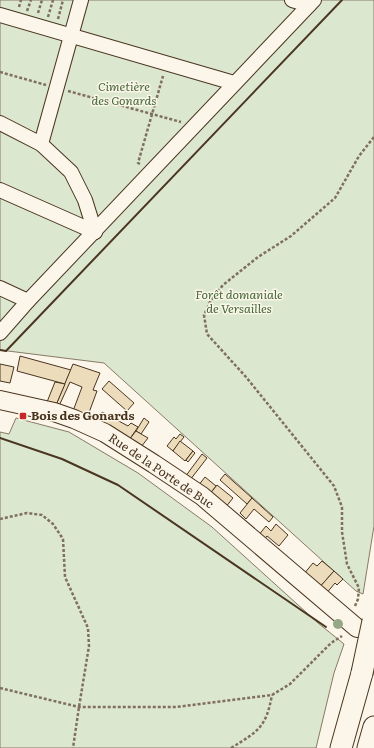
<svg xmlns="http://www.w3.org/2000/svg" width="374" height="748" font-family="Literata,serif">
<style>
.green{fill:#dce7d0;stroke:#887966}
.building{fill:#ecdcbc;stroke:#4a3520}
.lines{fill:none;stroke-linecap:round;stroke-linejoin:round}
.minor-casing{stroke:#4a3520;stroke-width:16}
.major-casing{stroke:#4a3520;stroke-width:20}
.highway-casing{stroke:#4a3520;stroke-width:23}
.path{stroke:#7f6f5c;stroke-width:2.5;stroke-dasharray:3 2;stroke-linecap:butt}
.minor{stroke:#fbf6e9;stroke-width:14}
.major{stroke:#fbf6e9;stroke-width:18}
.highway{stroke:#fbf6e9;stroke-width:21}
.highway-bridge-casing{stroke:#4a3520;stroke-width:23;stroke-linecap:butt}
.highway-bridge{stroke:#fbf6e9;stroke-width:21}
.wall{stroke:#4a3520;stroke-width:2}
.tree{fill:#96a887}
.poi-dot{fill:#c62828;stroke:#fbf6e9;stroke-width:1.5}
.labels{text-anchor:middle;stroke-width:3;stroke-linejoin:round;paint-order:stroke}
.park-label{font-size:12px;font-style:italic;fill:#436837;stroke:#fbf6e9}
.poi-label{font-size:12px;font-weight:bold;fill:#4a3520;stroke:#fbf6e9;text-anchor:start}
.street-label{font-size:12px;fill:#4a3520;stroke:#fbf6e9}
</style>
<rect width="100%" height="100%" fill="#fbf6e9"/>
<!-- green -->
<g class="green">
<path d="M0 0H374V526L363 594 356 591 104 363 0 350Z"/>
<path d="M16 418 69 432 138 473 212 527 318 623 344 644 334 673 316 748H0V432L9 434Z"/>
</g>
<!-- building -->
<g class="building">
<path d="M20 356 71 370 65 384 17 371Z"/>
<path d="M0 364 14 367 10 383 0 381Z"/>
<path d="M73 364 100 373 93 390 97 391 87 418 73 411 82 387 70 382 59 406 56 405Z"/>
<path d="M109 381 134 403 127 411 102 389Z"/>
<path d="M55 382 65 384 56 405 47 402Z"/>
<path d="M102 412 128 426 131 423 138 427 129 440 97 422Z"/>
<path d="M144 418 149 422 141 434 136 431Z"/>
<path d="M136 431 148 438 141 447 129 440Z"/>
<path d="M180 434 184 437 173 451 167 446 174 437 176 439Z"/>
<path d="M180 441 193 451 185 461 173 451Z"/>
<path d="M193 451 195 453 188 462 186 460Z"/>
<path d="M202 454 207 458 190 480 185 477Z"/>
<path d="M225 474 252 498 247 504 220 480Z"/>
<path d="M205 477 216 486 209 495 198 486Z"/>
<path d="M217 485 233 498 225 508 209 495Z"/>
<path d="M252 498 273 517 269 522 254 509 246 519 240 513Z"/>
<path d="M276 524 288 535 279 546 267 536 263 541 258 536 266 526 271 531Z"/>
<path d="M322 561 334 571 318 589 303 575 313 563 317 566Z"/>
<path d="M334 571 343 579 337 585 335 583 325 595 318 589Z"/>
</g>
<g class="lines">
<!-- minor casing -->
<g class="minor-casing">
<g id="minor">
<path d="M292 0 309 5"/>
<path d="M0 15 234 83"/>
<path d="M0 123 41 144 71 172 85 200 95 232"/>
<path d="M41 144 81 0"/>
<path d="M0 190 95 232"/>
<path d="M0 288 28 301"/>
<path d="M0 333 28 301 314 0"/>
</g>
</g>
<!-- major casing -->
<g class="major-casing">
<path id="major" d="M0 400 54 412 74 419 105 433 154 464 202 496 357 628"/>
</g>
<!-- highway casing -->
<g class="highway-casing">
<g id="highway">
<path d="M341 748 362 673"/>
<path d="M368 748 374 727"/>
</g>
</g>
<!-- path -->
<g class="path">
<path d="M19 7 21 0"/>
<path d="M27 11 31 0"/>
<path d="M38 13 42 0"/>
<path d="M48 17 53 0"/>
<path d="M58 19 63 0"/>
<path d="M0 72 46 85"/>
<path d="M68 91 181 122"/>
<path d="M140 164 138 163 163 76"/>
<path d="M0 519 27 513 42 515 53 524 63 539 65 577 88 628 89 646 79 707 73 748"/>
<path d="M355 606 358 599 359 588 347 564 342 532V507L334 486 246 377 207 334 204 315 211 300 223 285 258 257 291 236 335 198 359 156 374 137"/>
<path d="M0 688 79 707H176L272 695 290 684 331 643 342 636"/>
<path d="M231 748C259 731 266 727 272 695"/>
</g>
<!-- minor -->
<use href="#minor" class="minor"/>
<!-- major -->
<use href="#major" class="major"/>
<!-- highway -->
<use href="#highway" class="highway"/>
<!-- highway-bridge casing -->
<g class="highway-bridge-casing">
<path id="highway-bridge" d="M362 673 373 621"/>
</g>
<!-- highway-bridge -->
<use href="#highway-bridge" class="highway-bridge"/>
<!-- wall -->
<g class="wall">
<path d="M0 350 6 351 342 0"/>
<path d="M0 438 62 459 118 485 326 627"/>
</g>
</g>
<!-- trees -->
<circle class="tree" cx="338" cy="624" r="5"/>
<!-- markers -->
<rect class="poi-dot" x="19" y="412" width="8" height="8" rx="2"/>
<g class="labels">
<!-- park labels -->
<g class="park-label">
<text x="124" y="91">Cimetière<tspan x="124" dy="14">des Gonards</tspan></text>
<text x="239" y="299">Forêt domaniale<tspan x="239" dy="14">de Versailles</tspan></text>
</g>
<!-- poi labels -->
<g class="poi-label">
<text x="31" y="420">Bois des Gonards</text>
</g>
<!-- street labels -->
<g class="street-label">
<text transform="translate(161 471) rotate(34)" y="4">Rue de la Porte de Buc</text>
</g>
</g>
</svg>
